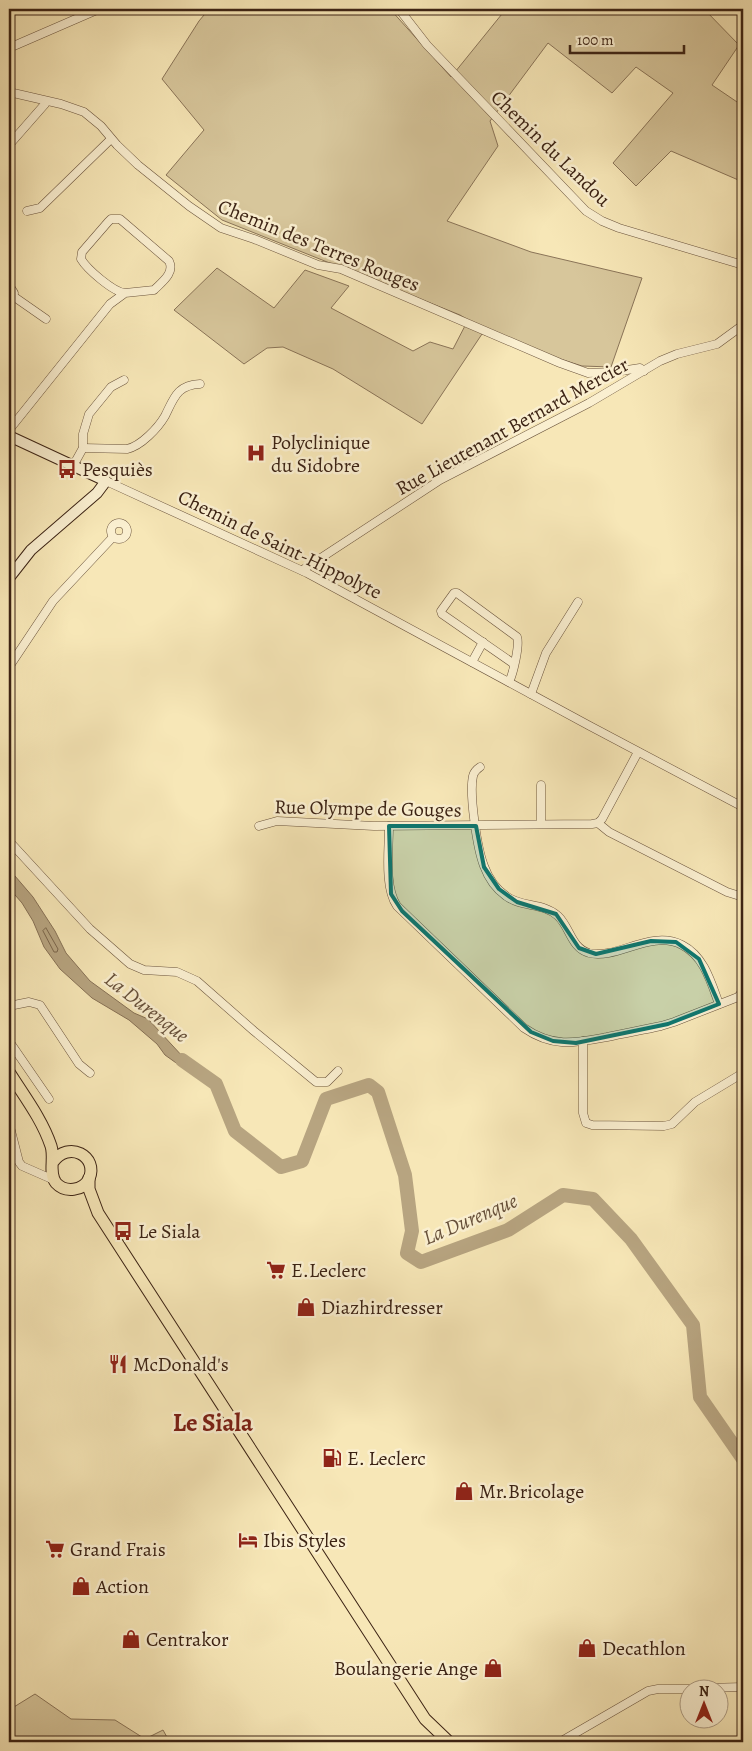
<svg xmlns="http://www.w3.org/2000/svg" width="752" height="1751" font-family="Alegreya,serif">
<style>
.green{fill:#d7c69b;stroke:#8a7458}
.water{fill:#b7a480;stroke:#867055}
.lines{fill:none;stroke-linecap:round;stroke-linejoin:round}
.shore{stroke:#7a644a;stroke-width:1}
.river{stroke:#b7a480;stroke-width:14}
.street-casing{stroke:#6b543d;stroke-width:9}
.secondary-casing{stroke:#3c2314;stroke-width:12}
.primary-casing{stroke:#3c2314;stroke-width:13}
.street{stroke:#faefd0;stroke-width:8}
.secondary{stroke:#faefd0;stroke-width:10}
.primary{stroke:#f7e7b7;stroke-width:11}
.marked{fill:#0f766e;fill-opacity:0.2;stroke:#0f766e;stroke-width:4;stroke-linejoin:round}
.labels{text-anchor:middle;stroke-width:5;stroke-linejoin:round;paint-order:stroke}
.street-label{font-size:20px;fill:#3c2314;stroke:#faefd0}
.poi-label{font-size:20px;fill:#3c2314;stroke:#faefd0;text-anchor:start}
.water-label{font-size:21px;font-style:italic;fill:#67503a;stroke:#faefd0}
.district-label{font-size:25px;font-weight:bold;fill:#7a1f14;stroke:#faefd0}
</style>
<rect width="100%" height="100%" fill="#f7e7b7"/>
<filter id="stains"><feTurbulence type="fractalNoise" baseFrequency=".004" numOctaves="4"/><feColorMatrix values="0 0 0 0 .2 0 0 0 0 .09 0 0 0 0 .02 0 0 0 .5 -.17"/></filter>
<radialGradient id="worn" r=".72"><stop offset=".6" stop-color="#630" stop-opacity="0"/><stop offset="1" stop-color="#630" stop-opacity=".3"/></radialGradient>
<!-- green -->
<g class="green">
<path d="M209 9H390L451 77 506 9H704L739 45 712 85 743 106V182L671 151 636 186 613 163 673 93 636 67 612 93 548 43 490 121 498 146 447 221 531 252 642 278 611 367 582 366 482 334 422 424 333 369 283 347 267 348 244 364 174 310 217 268 274 308 305 270 349 286 331 308 413 351 430 342 453 349 468 320 460 315 222 220 166 175 204 130 162 79 199 21Z"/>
<path d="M35 1694 71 1719 115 1720 145 1739 163 1730 168 1739 165 1742H9V1710Z"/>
</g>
<!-- water -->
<path class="water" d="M9 869 33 897 55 931 66 953 90 981 134 1013 148 1019 184 1058 202 1072 179 1065 165 1055 157 1044 129 1020 92 998 60 969 44 947 33 921 22 903 9 888Z"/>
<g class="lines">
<!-- shore -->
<path class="shore" d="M46 928 58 949 57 952H54L43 931Z"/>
<!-- river -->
<path class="river" d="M182 1060 216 1084 235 1131 281 1167 302 1161 326 1099 369 1085 378 1092 405 1175 412 1231 407 1253 421 1262 508 1230 563 1195 593 1199 631 1239 693 1325 700 1397 743 1459"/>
<!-- street casing -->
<g class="street-casing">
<g id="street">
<path d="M399 9 427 45 586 211 602 221 619 228 743 265"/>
<path d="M739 9 743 13"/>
<path d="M9 48 99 9"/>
<path d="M9 92 61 104 84 112 101 126 117 145 138 165 189 206 221 228 254 239 318 265 341 269 560 363 588 373 614 372 640 368 644 371"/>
<path d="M9 145 45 104 46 101"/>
<path d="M27 211 40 208 111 139"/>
<path d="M9 285 14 293 13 296 9 297"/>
<path d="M13 296 46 319"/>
<path d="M9 430 110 304 125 293 154 290C162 282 175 273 169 261L120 219H111L108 222 82 252 81 259C87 269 113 292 125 293"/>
<path d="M83 448 127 449C141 446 158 428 165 416 174 398 177 385 200 384"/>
<path d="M73 466 83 448V434L89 414 111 387 124 380"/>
<path d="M106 481 307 573 588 725 743 807"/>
<circle cx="119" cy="531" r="8"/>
<path d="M303 571 304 569 440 480 589 403 660 361 677 354 717 344 743 325"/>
<path d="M472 662 483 642"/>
<path d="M9 667 53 601 113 537"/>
<path d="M509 682C513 674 520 645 517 637L457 593H454L441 611 442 614 514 664"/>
<path d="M531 694 546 653 578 602"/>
<path d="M480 767C477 769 474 772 473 776 469 794 477 848 484 866 488 877 496 889 506 896 522 908 543 902 558 916 570 927 571 948 589 953 617 960 651 929 682 945 704 956 711 982 719 1004"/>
<path d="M541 785V824"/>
<path d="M598 823 609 832 727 892 743 897"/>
<path d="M259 826 277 821 374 826 592 824 598 823 602 819 638 752"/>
<path d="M389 826C389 850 384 887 397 906L524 1028C553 1048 575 1043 607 1037 625 1033 643 1030 661 1026L674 1022 738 997 743 991"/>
<path d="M9 841 90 929 130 964 144 970 177 972 197 981 254 1031 316 1082H327L338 1071"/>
<path d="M9 1006 29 1002 40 1005 79 1064 90 1073"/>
<path d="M9 1041 49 1099"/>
<path d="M583 1041V1113L586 1123 592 1125 664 1126 672 1124 695 1102 743 1073"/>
<path d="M9 1123 19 1162 22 1166 54 1180"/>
<path d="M705 1688 743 1687"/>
<path d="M560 1742 648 1691 658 1689H690"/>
</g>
</g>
<!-- secondary casing -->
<g class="secondary-casing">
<path id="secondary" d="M9 436 106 481 97 493 31 550 9 578"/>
</g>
<!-- primary casing -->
<g class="primary-casing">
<g id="primary">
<path d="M9 1072C24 1096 42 1119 51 1146 55 1158 48 1173 56 1183 65 1193 83 1191 89 1179 99 1156 68 1140 53 1162"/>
<path d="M89 1178V1189L98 1213 425 1719 449 1742"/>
</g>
</g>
<!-- street -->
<use href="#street" class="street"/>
<!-- secondary -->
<use href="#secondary" class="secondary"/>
<!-- primary -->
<use href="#primary" class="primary"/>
</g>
<!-- marked area -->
<path class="marked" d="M389 826H476L484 867 499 889 517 902 556 914 579 948 596 954 651 941 676 942 699 959 719 1004 668 1024 576 1043 553 1041 531 1032 402 911 391 894Z"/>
<!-- icons -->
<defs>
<g id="hospital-bare" transform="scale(1.5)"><path d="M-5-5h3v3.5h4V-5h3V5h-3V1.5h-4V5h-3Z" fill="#8f2418" stroke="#faefd0" stroke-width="2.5" paint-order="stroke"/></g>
<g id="bus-bare" transform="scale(1.5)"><path d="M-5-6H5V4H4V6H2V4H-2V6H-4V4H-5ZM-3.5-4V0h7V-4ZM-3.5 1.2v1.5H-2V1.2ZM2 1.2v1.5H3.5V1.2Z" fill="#8f2418" stroke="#faefd0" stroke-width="2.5" paint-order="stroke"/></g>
<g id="supermarket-bare" transform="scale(1.5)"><path d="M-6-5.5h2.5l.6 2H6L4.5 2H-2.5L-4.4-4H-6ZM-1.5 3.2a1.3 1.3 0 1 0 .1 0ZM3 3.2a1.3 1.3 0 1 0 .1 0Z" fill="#8f2418" stroke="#faefd0" stroke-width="2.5" paint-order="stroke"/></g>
<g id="shop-bare" transform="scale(1.5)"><path d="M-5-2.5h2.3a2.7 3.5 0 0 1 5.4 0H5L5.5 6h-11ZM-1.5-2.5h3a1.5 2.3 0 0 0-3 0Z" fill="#8f2418" stroke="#faefd0" stroke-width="2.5" paint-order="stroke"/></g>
<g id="restaurant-bare" transform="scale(1.5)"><path d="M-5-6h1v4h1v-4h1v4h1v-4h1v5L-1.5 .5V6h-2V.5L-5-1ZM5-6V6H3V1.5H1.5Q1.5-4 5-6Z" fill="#8f2418" stroke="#faefd0" stroke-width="2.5" paint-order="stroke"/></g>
<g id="fuel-bare" transform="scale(1.5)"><path d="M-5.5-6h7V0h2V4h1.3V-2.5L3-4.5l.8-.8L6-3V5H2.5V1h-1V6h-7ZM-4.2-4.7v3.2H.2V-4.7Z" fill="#8f2418" stroke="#faefd0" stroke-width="2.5" paint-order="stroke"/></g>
<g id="hotel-bare" transform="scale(1.5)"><path d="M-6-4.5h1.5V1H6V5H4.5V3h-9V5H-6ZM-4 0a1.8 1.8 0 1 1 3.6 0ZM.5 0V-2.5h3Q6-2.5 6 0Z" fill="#8f2418" stroke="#faefd0" stroke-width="2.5" paint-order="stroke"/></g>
</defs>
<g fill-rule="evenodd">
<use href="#hospital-bare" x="256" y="453"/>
<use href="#bus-bare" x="67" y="469"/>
<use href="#bus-bare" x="123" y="1231"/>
<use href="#supermarket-bare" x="276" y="1270"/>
<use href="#shop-bare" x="306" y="1307"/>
<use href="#restaurant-bare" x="118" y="1364"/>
<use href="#fuel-bare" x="332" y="1458"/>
<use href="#shop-bare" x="464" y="1491"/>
<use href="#hotel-bare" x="248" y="1540"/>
<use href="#supermarket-bare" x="55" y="1549"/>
<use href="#shop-bare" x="81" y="1586"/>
<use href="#shop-bare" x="131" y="1639"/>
<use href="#shop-bare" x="587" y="1648"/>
<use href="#shop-bare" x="493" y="1668"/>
</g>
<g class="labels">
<!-- street labels -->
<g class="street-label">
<text transform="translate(551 148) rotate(44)" y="7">Chemin du Landou</text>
<text transform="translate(319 245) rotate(22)" y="7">Chemin des Terres Rouges</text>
<text transform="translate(512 426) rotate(-29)" y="7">Rue Lieutenant Bernard Mercier</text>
<text transform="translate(280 544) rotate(26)" y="7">Chemin de Saint-Hippolyte</text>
<text transform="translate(368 808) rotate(1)" y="7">Rue Olympe de Gouges</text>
</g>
<!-- poi labels -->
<g class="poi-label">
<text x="271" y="449">Polyclinique<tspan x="271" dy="23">du Sidobre</tspan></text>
<text x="82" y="476">Pesquiès</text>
<text x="138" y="1238">Le Siala</text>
<text x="291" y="1277">E.Leclerc</text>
<text x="321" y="1314">Diazhirdresser</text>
<text x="133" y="1371">McDonald's</text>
<text x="347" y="1465">E. Leclerc</text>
<text x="479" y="1498">Mr.Bricolage</text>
<text x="263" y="1547">Ibis Styles</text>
<text x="70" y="1556">Grand Frais</text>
<text x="96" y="1593">Action</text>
<text x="146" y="1646">Centrakor</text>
<text x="602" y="1655">Decathlon</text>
<text x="478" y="1675" text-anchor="end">Boulangerie Ange</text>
</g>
<!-- water labels -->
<g class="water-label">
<text transform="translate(147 1007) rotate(38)" y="7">La Durenque</text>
<text transform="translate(470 1219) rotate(-23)" y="7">La Durenque</text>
</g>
<!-- district labels -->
<g class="district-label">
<text x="213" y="1431">Le Siala</text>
</g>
</g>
<!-- margin -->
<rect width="752" height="1751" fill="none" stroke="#f7e7b7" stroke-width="30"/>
<rect x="10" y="10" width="732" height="1731" fill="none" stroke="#3c2314" stroke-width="2.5"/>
<rect x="15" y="15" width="722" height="1721" fill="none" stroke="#3c2314"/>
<!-- north arrow -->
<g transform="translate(704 1704)"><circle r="24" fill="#faefd0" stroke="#ae9d85"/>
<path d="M0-4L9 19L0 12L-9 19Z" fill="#8f2418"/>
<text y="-8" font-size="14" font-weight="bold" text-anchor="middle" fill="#3c2314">N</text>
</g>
<!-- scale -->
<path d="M570 45v8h114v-8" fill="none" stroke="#3c2314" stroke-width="2.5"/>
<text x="577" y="45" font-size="15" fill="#3c2314" stroke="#faefd0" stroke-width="4" paint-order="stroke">100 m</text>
<rect width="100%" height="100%" filter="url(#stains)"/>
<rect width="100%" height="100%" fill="url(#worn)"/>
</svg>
